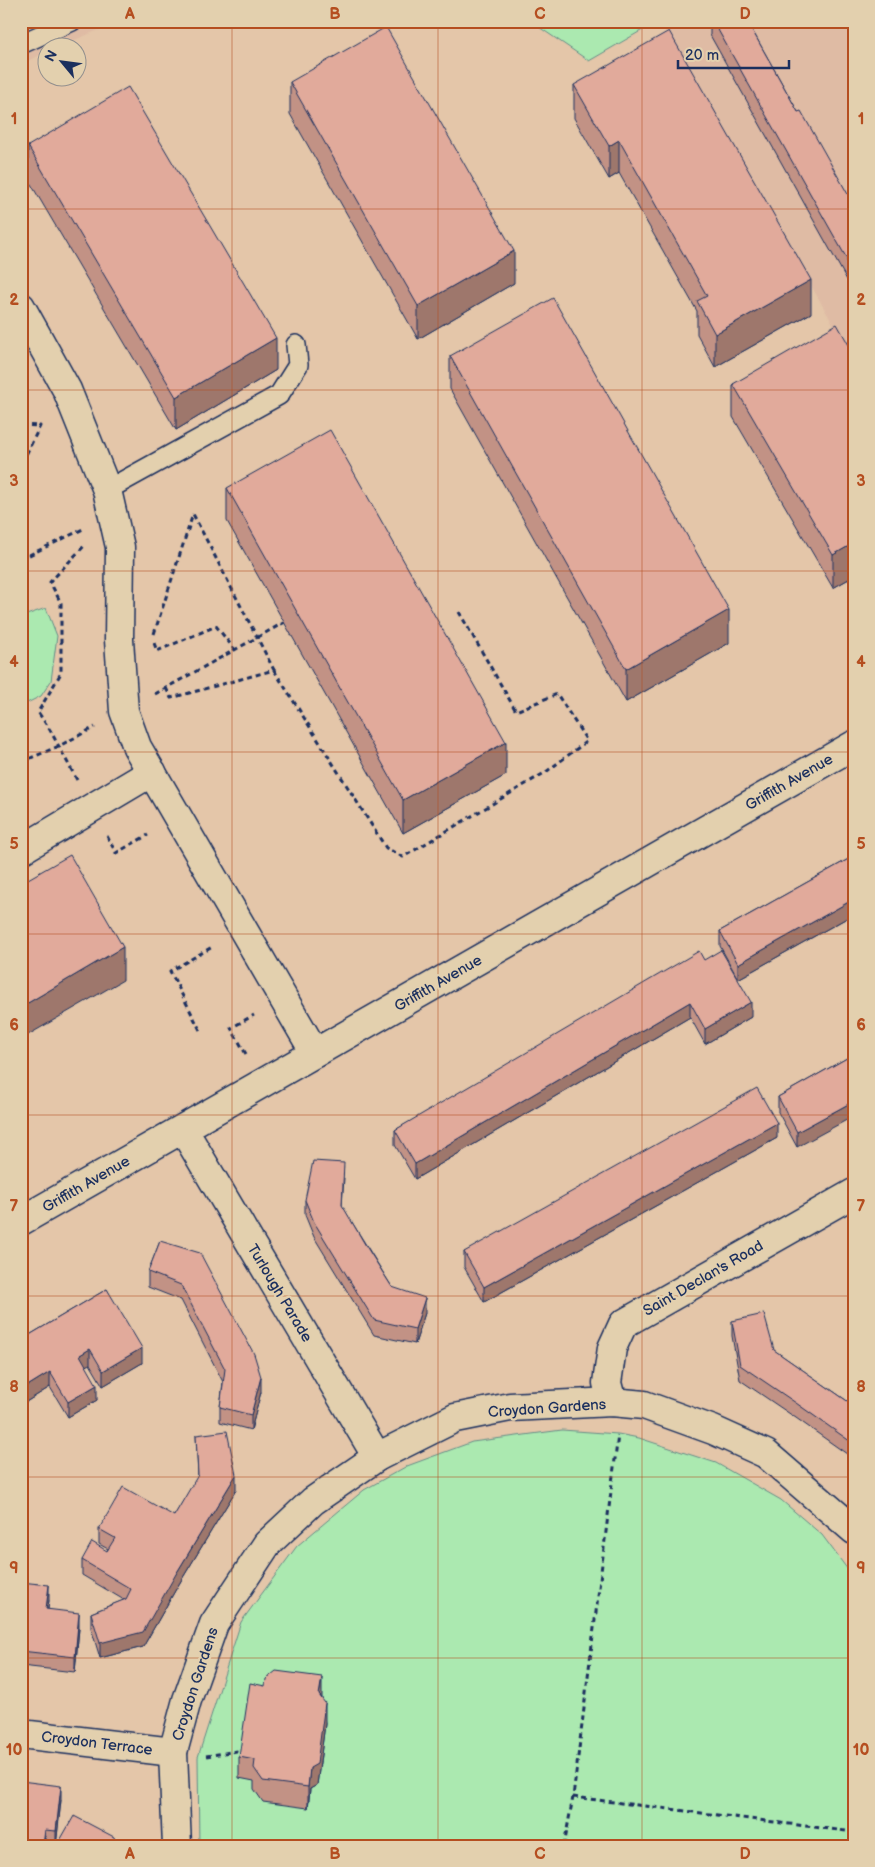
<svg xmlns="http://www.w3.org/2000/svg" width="875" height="1867" font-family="'Balsamiq Sans',sans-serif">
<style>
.built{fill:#dfbba4}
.green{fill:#abe9b0;stroke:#638c87}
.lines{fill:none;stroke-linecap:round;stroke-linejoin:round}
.lane-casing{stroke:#1b2f5e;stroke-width:22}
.street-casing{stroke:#1b2f5e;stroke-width:31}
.secondary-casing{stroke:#1b2f5e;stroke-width:31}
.path{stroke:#1b2f5e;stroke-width:3;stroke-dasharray:5 4;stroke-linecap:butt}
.lane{stroke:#e3d0ae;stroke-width:19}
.street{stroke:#e3d0ae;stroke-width:28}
.secondary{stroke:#e3d0ae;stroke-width:28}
.wall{fill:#c29285;stroke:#1b2f5e}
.shaded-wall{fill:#9e776c;stroke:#1b2f5e}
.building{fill:#e1aa9b;stroke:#1b2f5e}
.grid{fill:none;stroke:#b54e20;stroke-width:1;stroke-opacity:0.55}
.labels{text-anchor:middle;stroke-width:4.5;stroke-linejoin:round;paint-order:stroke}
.street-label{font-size:15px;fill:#1b2f5e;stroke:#e3d0ae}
.neatline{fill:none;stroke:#b54e20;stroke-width:2}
.grid-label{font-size:16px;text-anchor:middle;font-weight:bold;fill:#b54e20}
</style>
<rect width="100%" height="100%" fill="#e4c6a9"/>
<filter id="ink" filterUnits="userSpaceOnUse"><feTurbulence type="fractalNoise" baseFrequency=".02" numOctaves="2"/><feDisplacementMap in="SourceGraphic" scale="10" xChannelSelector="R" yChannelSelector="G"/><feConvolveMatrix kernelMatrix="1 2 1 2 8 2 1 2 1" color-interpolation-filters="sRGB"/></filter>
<g filter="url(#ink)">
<!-- built -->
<g class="built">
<path d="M21 21H120L58 47 48 48 47 52 21 64Z"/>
<path d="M661 21H854V361Z"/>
</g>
<!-- green -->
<g class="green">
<path d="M530 21H658L589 61Z"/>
<path d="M46 608 57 636 51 681 41 696 21 706V617Z"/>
<path d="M562 1430 618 1434 639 1438 716 1463 781 1500 822 1535 854 1578V1846H199L198 1757 241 1622 297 1546 364 1490 407 1466 472 1442Z"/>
</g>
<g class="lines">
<!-- lane casing -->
<g class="lane-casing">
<g id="lane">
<path d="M21 44 72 21"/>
<path d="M107 490 279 395 298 365 296 345"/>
</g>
</g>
<!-- street casing -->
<g class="street-casing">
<g id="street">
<path d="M21 307 67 390 107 490 120 547 119 640 124 711 137 747 315 1053"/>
<path d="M21 850 152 772"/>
<path d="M183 1129 377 1457"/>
<path d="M612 1402 607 1383 612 1348 623 1324 854 1193"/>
<path d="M21 1734 173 1752"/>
<path d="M177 1846 173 1752 187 1700 214 1624 267 1544 313 1501 377 1457 455 1418 510 1407 612 1402 644 1405 713 1430 766 1454 854 1530"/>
</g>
</g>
<!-- secondary casing -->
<g class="secondary-casing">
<path id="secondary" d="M21 1221 854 745"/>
</g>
<!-- path -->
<g class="path">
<path d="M21 425 40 426 21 465"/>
<path d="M21 559 83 529"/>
<path d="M154 634 193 514"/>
<path d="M154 643 157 651 216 626 235 650"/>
<path d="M274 670 386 848 403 857 546 772 587 741 557 694 516 711 459 612"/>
<path d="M166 688 171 698 274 670 193 514"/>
<path d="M155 694 285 622"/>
<path d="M21 762 59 746 95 727"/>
<path d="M77 780 50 730 38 712 61 673V603L50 582 85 545"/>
<path d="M107 836 116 853 148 835"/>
<path d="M200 1030 170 971 214 946"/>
<path d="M246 1054 231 1028 254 1015"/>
<path d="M206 1756 243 1750"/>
<path d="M573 1797 854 1832"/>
<path d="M564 1846 573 1797 618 1435"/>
</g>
<!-- lane -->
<use href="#lane" class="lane"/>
<!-- street -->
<use href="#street" class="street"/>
<!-- secondary -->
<use href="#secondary" class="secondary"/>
</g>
<!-- wall -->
<g class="wall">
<path d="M710 21H747L798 112 854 205 847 280 710 35Z"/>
<path d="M290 82 514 283 418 339 290 114Z"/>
<path d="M574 85 811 313 715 367 697 334V311L619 173 609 179 574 118Z"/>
<path d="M28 146 276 370 176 430 28 179Z"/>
<path d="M854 354V576L833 588 733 417V384Z"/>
<path d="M450 356 729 643 626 702 450 389Z"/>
<path d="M227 488 506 775 403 833 227 521Z"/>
<path d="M854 856V914L738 979 720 946V931Z"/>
<path d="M704 960 751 1017 705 1044 690 1017 415 1179 395 1145V1130Z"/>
<path d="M854 1054 797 1147 778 1112V1097Z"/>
<path d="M777 1138 484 1302 464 1267V1252Z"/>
<path d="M344 1178 342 1206 392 1287 425 1313 415 1344 374 1335 314 1237 305 1215V1200Z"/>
<path d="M160 1241 261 1392 251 1430 220 1422V1407L223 1382 181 1300 148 1287V1272Z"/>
<path d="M107 1289 142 1363 103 1386 90 1364 86 1366 97 1400 68 1417 50 1387 21 1405V1340Z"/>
<path d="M732 1321 853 1405 854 1404V1459L796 1418 740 1380 732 1336Z"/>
<path d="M196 1435 236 1490 176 1589 143 1647 100 1658 91 1628V1613L124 1600 82 1575V1560L107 1551 108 1549 99 1544V1529L174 1516 198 1477Z"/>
<path d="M21 1582 49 1600 48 1609 79 1628 75 1672 21 1666Z"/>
<path d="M322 1698 325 1724 317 1785 310 1789 308 1808 263 1802 254 1789V1781L239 1778V1757Z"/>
<path d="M61 1800 56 1846 45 1845 21 1846Z"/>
</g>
<!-- shaded-wall -->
<g class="shaded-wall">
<path d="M619 140V173L609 179V146Z"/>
<path d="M514 251V283L418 339V306Z"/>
<path d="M854 255V277L847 280V259Z"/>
<path d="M811 280V313L715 367V334Z"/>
<path d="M276 338V370L176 430V397Z"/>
<path d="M854 543V576L833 588V555Z"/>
<path d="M729 610V643L626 702V669Z"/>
<path d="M506 742V775L403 833V800Z"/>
<path d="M854 899V914L738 979V964Z"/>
<path d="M123 947V980L21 1039V1007Z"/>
<path d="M690 1002V1017L415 1179V1164Z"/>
<path d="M751 1002V1017L705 1044V1029Z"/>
<path d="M854 1101V1116L797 1147V1132Z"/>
<path d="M777 1123V1138L484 1302V1287Z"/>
<path d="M425 1298V1313L415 1344V1329Z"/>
<path d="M142 1348V1363L103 1386V1371Z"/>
<path d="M90 1349V1364L80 1370V1355Z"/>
<path d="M50 1372V1387L21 1405V1390Z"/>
<path d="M261 1377V1392L251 1430V1415Z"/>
<path d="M97 1385V1400L68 1417V1402Z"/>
<path d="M236 1475V1490L176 1589 143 1647 100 1658V1643L176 1574Z"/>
<path d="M49 1585V1600L46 1624V1609Z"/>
<path d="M79 1613V1628L75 1672V1657Z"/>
<path d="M322 1677V1698L319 1695Z"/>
<path d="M325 1703V1724L317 1785 310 1789 308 1808V1787L310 1768Z"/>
<path d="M61 1786V1800L56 1846V1831Z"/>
<path d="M45 1830V1846H43Z"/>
</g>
<!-- building -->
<g class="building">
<path d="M713 21H747L798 112 801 111 854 205V255L847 259Z"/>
<path d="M386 27 514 251 418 306 290 82Z"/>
<path d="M669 31 811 280 715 334 697 301 707 296 619 140 609 146 574 85Z"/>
<path d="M128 87 276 338 176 397 28 146Z"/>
<path d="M553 298 729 610 626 669 450 356Z"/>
<path d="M837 324 854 354V543L833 555 733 384Z"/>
<path d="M330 430 506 742 403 800 227 488Z"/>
<path d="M70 855 123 947 21 1007V883Z"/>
<path d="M854 856V899L738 964 720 931Z"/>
<path d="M721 950 751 1002 705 1029 690 1002 415 1164 395 1130 699 951 704 960Z"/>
<path d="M854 1054V1101L797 1132 778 1097Z"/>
<path d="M757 1088 777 1123 484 1287 464 1252Z"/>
<path d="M313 1161 344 1163 342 1205 366 1246 392 1287 425 1298 415 1329 374 1320 314 1222 305 1200Z"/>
<path d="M160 1241 200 1253 209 1270 254 1354 261 1377 251 1415 220 1407 225 1369 181 1285 148 1272Z"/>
<path d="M107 1289 142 1348 103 1371 90 1349 80 1355 97 1385 68 1402 50 1372 21 1390V1340Z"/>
<path d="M764 1314 774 1350 853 1405 854 1404V1444L796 1403 740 1365 732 1321Z"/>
<path d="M227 1431 236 1475 176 1574 143 1632 100 1643 91 1613 126 1599 131 1589 82 1560 92 1542 107 1551 115 1538 99 1529 123 1487 174 1516 198 1475 196 1435Z"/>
<path d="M21 1582 49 1585 46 1609 79 1613 75 1657 21 1651Z"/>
<path d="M276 1671 322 1677 319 1695 325 1703 317 1764 310 1768 308 1787 263 1781 254 1768 255 1760 239 1757 250 1683 265 1686 266 1679Z"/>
<path d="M21 1781 61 1786 56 1831 45 1830 43 1846H21Z"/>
<path d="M74 1816 114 1837 117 1846H61L58 1844Z"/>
</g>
</g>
<!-- grid -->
<path class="grid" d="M232 21V1846M438 21V1846M642 21V1846M21 209H854M21 390H854M21 571H854M21 752H854M21 934H854M21 1115H854M21 1296H854M21 1477H854M21 1658H854"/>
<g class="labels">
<!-- street labels -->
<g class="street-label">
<text transform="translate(789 782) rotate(-30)" y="5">Griffith Avenue</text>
<text transform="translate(438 983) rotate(-30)" y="5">Griffith Avenue</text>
<text transform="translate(86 1184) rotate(-30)" y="5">Griffith Avenue</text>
<text transform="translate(703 1278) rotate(-30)" y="5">Saint Declan's Road</text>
<text transform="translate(280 1293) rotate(59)" y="5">Turlough Parade</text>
<text transform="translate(547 1408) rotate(-4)" y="5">Croydon Gardens</text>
<text transform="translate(195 1684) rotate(-72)" y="5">Croydon Gardens</text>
<text transform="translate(97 1743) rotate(7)" y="5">Croydon Terrace</text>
</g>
</g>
<!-- margin -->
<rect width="875" height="1867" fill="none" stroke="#e3d0ae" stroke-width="55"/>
<!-- north arrow -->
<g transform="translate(62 62) rotate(299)"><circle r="24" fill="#e3d0ae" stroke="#93908e"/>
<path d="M0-4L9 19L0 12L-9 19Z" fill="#1b2f5e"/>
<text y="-8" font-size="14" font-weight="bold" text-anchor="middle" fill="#1b2f5e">N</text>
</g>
<!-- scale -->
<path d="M678 60v8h111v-8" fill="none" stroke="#1b2f5e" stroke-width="2.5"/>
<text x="685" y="60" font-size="15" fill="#1b2f5e" stroke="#e3d0ae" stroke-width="4" paint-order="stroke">20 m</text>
<rect x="28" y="28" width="820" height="1812" class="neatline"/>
<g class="grid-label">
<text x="130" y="19">A</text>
<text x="335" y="19">B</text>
<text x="540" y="19">C</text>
<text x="745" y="19">D</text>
<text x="14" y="124">1</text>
<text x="861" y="124">1</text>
<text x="14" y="305">2</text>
<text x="861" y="305">2</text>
<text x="14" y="486">3</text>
<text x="861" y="486">3</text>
<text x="14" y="667">4</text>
<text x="861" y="667">4</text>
<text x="14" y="849">5</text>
<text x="861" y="849">5</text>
<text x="14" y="1030">6</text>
<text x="861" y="1030">6</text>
<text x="14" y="1211">7</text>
<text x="861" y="1211">7</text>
<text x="14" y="1392">8</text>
<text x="861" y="1392">8</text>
<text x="14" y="1573">9</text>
<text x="861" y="1573">9</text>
<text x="14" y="1755">10</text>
<text x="861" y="1755">10</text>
<text x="130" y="1859">A</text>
<text x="335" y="1859">B</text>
<text x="540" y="1859">C</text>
<text x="745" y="1859">D</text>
</g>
</svg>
